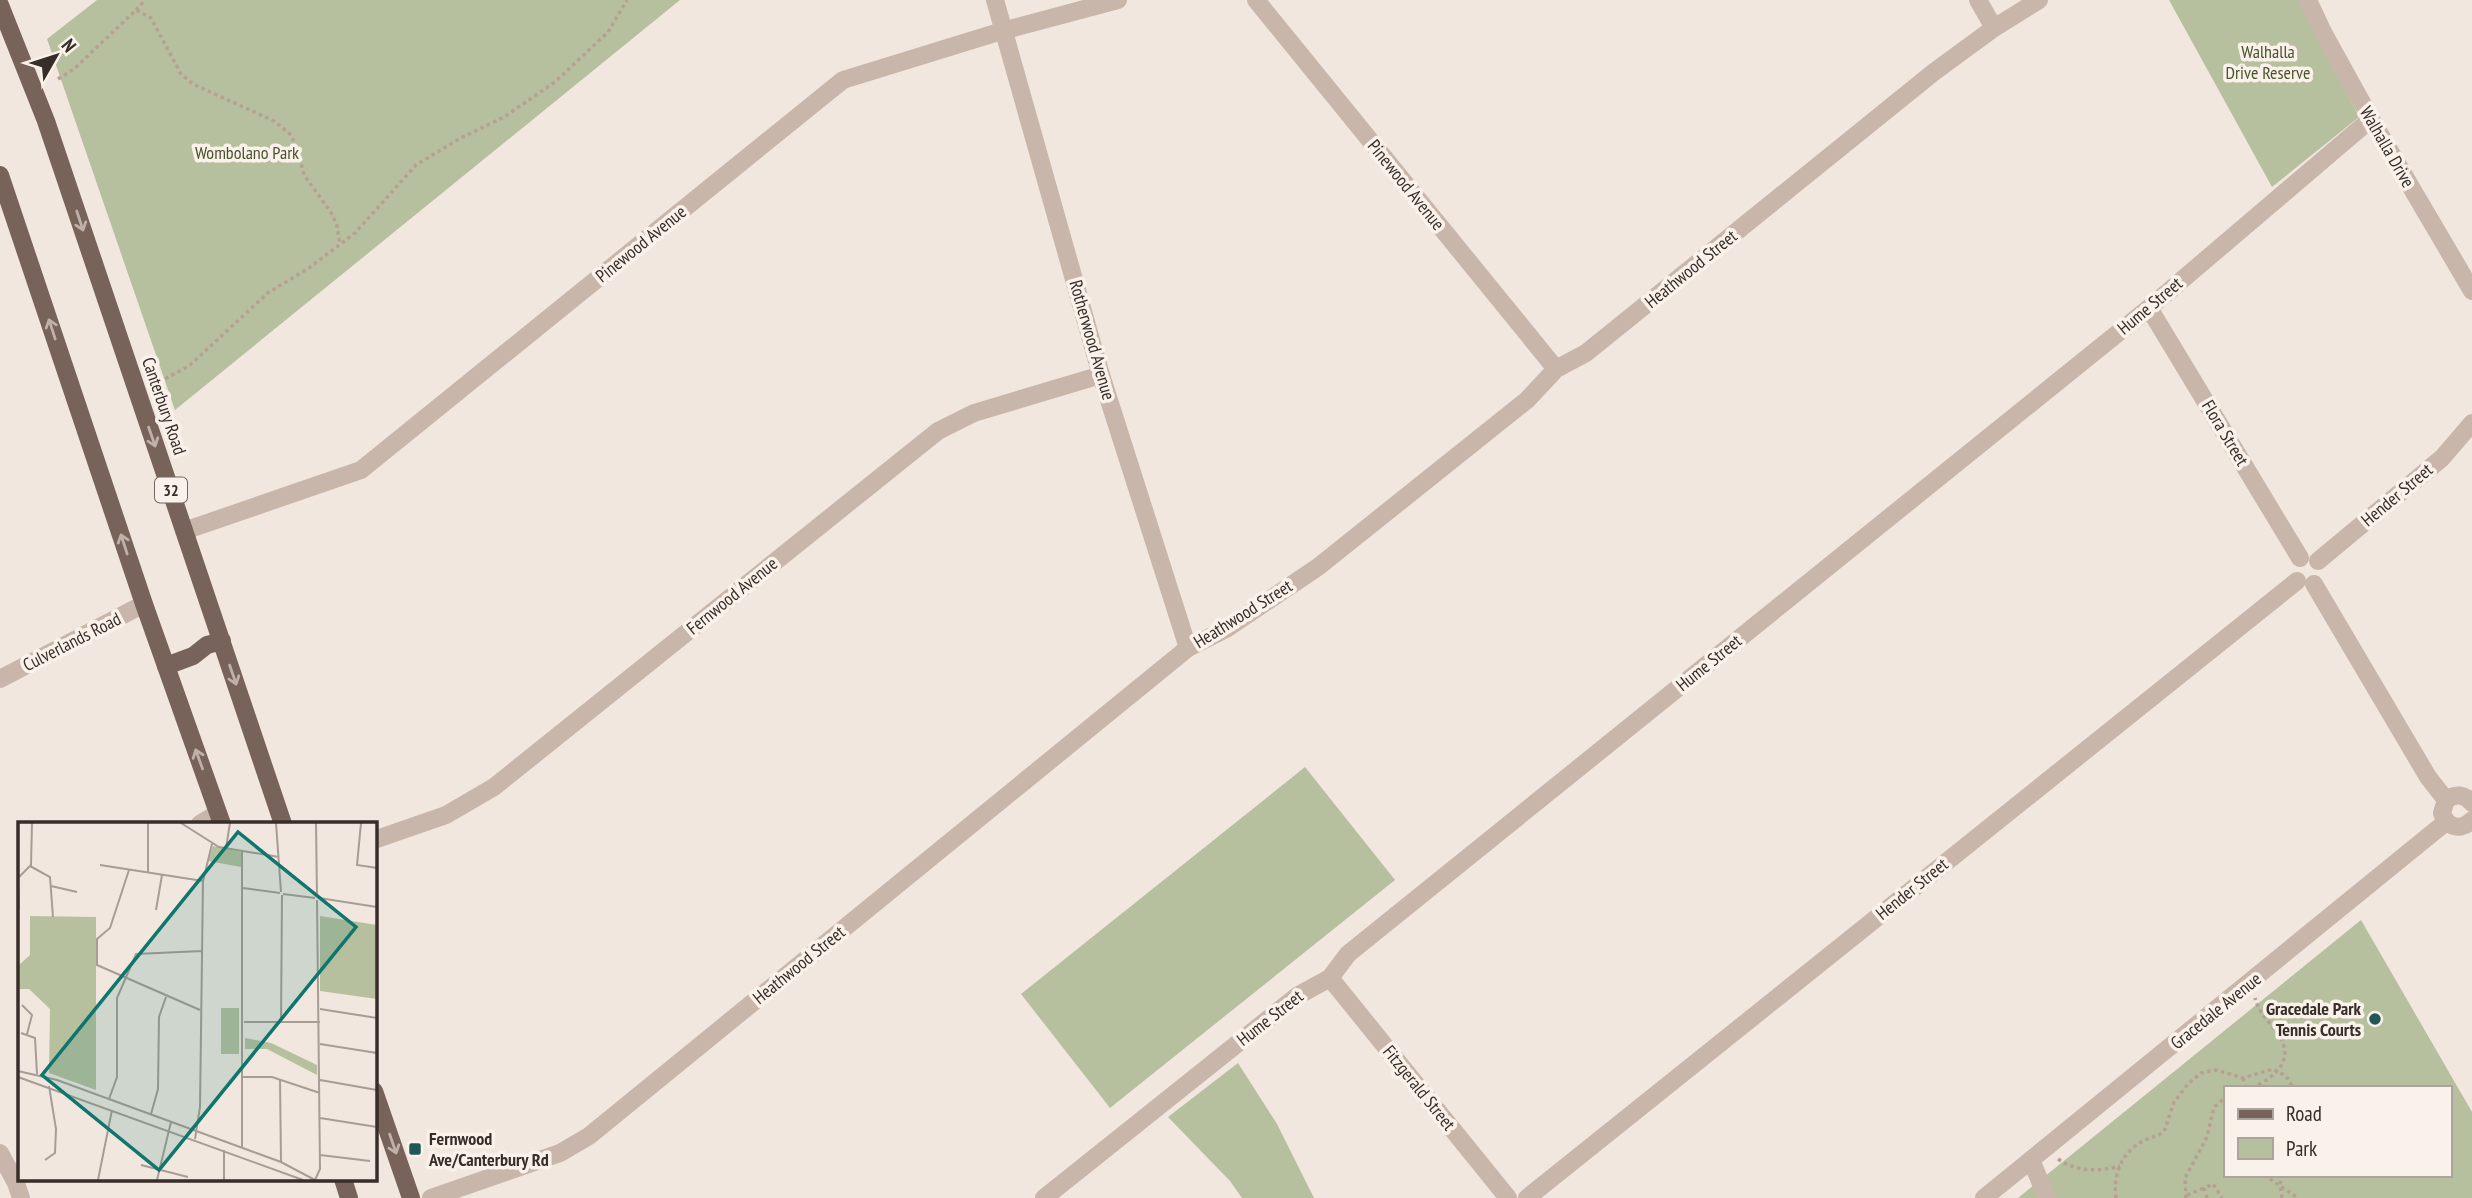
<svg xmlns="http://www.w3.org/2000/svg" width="2472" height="1198" font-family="'PT Sans Narrow',sans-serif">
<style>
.green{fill:#b7c09e;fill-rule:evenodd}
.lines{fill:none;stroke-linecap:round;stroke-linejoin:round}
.path{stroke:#b5a094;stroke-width:3.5;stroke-dasharray:3.5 3.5;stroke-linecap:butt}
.minor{stroke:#c9b6aa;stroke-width:18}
.major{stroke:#78635b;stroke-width:18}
.oneway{stroke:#bfb1aa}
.poi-dot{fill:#215757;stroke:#f9f1ea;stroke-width:2.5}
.labels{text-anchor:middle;stroke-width:7;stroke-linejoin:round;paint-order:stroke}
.shield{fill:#f9f1ea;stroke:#716863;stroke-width:2}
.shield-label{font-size:16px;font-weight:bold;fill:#372d29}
.park-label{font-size:18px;fill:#49542e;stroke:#f9f1ea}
.street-label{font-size:18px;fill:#372d29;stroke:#f9f1ea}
.poi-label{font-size:18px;font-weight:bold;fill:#372d29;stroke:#f9f1ea;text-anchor:end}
.inset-road{fill:none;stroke:#a79d96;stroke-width:2}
.view{fill:#0f766e;fill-opacity:0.15;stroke:#0f766e;stroke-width:3.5}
.inset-edge{fill:none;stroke:#372d29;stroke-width:3.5}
</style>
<rect width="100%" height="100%" fill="#f1e7de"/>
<!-- green -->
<g class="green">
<path d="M97 0H680L175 410 47 39Z"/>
<path d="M2169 0H2301L2359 117 2272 187Z"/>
<path d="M1305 767 1395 880 1110 1108 1021 994Z"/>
<path d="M2361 920 2472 1112V1198H2018ZM2225 1088H2449V1175H2225Z"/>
<path d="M1238 1063 1277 1124 1314 1198H1242L1230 1181 1168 1117Z"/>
</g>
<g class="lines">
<!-- path -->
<g class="path">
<path d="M136 10 145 0"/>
<path d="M58 79 74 69 136 10 151 18 181 74 193 84 274 121 290 134 296 145 304 175 332 214 337 226 340 245"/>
<path d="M159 382 189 366 269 292 309 268 355 233 416 165 459 139 504 117 555 82 608 32 627 0"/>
<path d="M2243 1078 2246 1088"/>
<path d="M2252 1088C2277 1076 2297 1059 2276 1031 2267 1019 2259 1013 2255 998"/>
<path d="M2058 1159C2077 1172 2098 1172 2120 1166"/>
<path d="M2264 1175 2298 1198"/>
<path d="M2187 1195 2204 1188"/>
<path d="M2116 1198C2113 1177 2120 1156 2138 1144 2146 1138 2156 1137 2164 1132L2174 1102 2188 1084 2201 1073 2216 1070 2243 1078 2273 1069 2286 1076 2293 1088"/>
<path d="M2186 1198 2185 1178 2207 1137 2214 1107 2225 1098"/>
<path d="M2207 1198 2204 1188 2213 1184 2222 1198"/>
<path d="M2282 1198 2280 1184 2283 1175"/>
</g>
<!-- minor -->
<g class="minor">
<path d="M995 0 1101 375 1188 648"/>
<path d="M1256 0 1556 369"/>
<path d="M1978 0 1994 28"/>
<path d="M2308 0 2323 32 2371 119 2472 291"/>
<path d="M2149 308 2300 558"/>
<path d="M184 531 361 470 843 80 1002 31 1118 0"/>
<path d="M2318 561 2442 458 2472 423"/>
<path d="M2314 584 2428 777 2446 800"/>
<path d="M0 679 144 604"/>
<path d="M2472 803C2465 794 2455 793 2446 800L2442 813C2447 828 2461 831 2472 820"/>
<path d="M200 824 218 813"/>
<path d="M374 840 446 815 494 787 938 431 974 413 1101 375"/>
<path d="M1330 978 1508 1198"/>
<path d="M0 1153 16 1183 21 1198"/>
<path d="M2031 1160 2047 1198"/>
<path d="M431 1198 560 1153 589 1136 1188 648 1226 629 1318 567 1527 400 1556 369 1586 353 1934 72 1994 28 2039 0"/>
<path d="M1044 1198 1297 996 1330 978 1348 954 2149 308 2371 119"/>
<path d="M1527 1198 2297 581"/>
<path d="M1984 1198 2446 822"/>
</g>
<!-- major -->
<g class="major">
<path d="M0 5 46 121 283 824"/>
<path d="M0 175 144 604 222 824"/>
<path d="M166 666 193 656 207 645 222 641"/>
<path d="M374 1091 411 1198"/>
<path d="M343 1179 349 1198"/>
</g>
</g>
<!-- one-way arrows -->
<defs><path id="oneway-shaft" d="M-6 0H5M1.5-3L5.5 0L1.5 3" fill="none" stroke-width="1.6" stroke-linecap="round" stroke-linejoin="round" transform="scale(1.75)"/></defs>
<g class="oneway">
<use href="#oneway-shaft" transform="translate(80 221) rotate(72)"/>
<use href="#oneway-shaft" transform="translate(52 329) rotate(-108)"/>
<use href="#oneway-shaft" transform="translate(152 437) rotate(71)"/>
<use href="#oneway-shaft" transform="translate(124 544) rotate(-108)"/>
<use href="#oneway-shaft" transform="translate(233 675) rotate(71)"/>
<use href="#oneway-shaft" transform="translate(199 759) rotate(-110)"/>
<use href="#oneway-shaft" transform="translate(393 1144) rotate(71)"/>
</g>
<!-- markers -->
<g class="poi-dot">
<circle cx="2375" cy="1019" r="7"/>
<rect x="408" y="1142" width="14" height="14" rx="3.5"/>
</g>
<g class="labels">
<!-- shield labels -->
<rect class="shield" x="155" y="477.5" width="32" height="25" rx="5"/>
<g class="shield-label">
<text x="171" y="496">32</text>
</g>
<!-- park labels -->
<g class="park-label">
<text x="2268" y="58">Walhalla<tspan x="2268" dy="21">Drive Reserve</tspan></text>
<text x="247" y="159">Wombolano Park</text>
</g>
<!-- street labels -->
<g class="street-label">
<text transform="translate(2387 147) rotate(60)" y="6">Walhalla Drive</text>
<text transform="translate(1406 185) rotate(51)" y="6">Pinewood Avenue</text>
<text transform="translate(641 244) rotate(-39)" y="6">Pinewood Avenue</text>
<text transform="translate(1691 269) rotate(-39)" y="6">Heathwood Street</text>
<text transform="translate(2150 306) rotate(-40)" y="6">Hume Street</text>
<text transform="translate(1092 340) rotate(74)" y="6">Rotherwood Avenue</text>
<text transform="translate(164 406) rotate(71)" y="6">Canterbury Road</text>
<text transform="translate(2225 433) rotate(59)" y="6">Flora Street</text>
<text transform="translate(2397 495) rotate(-40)" y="6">Hender Street</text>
<text transform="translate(732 596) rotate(-39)" y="6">Fernwood Avenue</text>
<text transform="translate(1243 614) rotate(-32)" y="6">Heathwood Street</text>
<text transform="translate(72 642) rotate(-27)" y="6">Culverlands Road</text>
<text transform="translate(1709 663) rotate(-39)" y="6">Hume Street</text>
<text transform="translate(1912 889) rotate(-39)" y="6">Hender Street</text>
<text transform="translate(799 965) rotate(-39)" y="6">Heathwood Street</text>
<text transform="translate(2216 1011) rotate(-39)" y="6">Gracedale Avenue</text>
<text transform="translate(1270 1018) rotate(-38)" y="6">Hume Street</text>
<text transform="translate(1419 1088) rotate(51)" y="6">Fitzgerald Street</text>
</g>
<!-- poi labels -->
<g class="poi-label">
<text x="2361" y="1015">Gracedale Park<tspan x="2361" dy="21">Tennis Courts</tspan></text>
<text x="429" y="1145" text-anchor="start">Fernwood<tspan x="429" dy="21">Ave/Canterbury Rd</tspan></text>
</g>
</g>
<!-- overview -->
<g transform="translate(18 822)">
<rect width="359" height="359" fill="#f1e7de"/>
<path d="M195 24 223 30V45L190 39ZM12 94 78 95V268L31 251 32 187 11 167H0V144L12 133ZM302 94 359 103V177L302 169ZM203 186H221V232H203ZM227 216 253 221 299 243V253L249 227H227Z" fill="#b7c09e"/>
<path class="inset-road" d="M163 1 201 25 261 35M258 1 263 70M298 1 299 74M343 1 339 43 359 46M208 26 212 1M224 29V326M82 43 185 59M12 44 32 55 35 95M111 48 92 106 79 117V143L182 188M130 50V1M0 56 13 43 14 1M0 61 1 87M33 64 59 70M225 66 262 71M265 72 297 76M301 76 359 85M138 88 144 53M4 183 14 193 9 212M302 187 359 196M226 200H302M263 200 264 73M3 211 17 216 19 252M302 222 359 231M0 249 39 258 263 340 297 358M0 255 285 358M225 255H254L302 271M262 257 263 340M302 258 359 268M91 277 99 255V176L118 132 184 129M133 292 140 267 141 195 148 175M302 296 359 305M177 317 182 285 185 59 194 22M302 333 352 339M27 338 37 331 38 307 31 264M123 343 170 355M80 358 94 288M139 358 153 300M206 358V328M297 358 302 347 299 78"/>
<path class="view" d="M220 10 338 105 141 348 24 253Z"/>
<rect width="359" height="359" class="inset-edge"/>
</g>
<!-- legend -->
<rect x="2224" y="1086" width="228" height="91" fill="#f9f1ea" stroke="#aba39d" stroke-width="2"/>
<rect x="2238" y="1109" width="35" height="10" fill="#78635b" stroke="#aba39d" stroke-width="2"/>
<text x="2286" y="1121" font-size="21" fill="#372d29">Road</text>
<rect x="2238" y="1138" width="35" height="21" fill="#b7c09e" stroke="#aba39d" stroke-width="2"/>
<text x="2286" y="1156" font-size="21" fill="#372d29">Park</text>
<!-- north arrow -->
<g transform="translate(56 56) rotate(51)" stroke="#f9f1ea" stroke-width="5" paint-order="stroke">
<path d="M0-5L12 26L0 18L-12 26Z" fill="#372d29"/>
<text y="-10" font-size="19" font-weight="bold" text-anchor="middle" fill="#372d29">N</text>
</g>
</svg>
